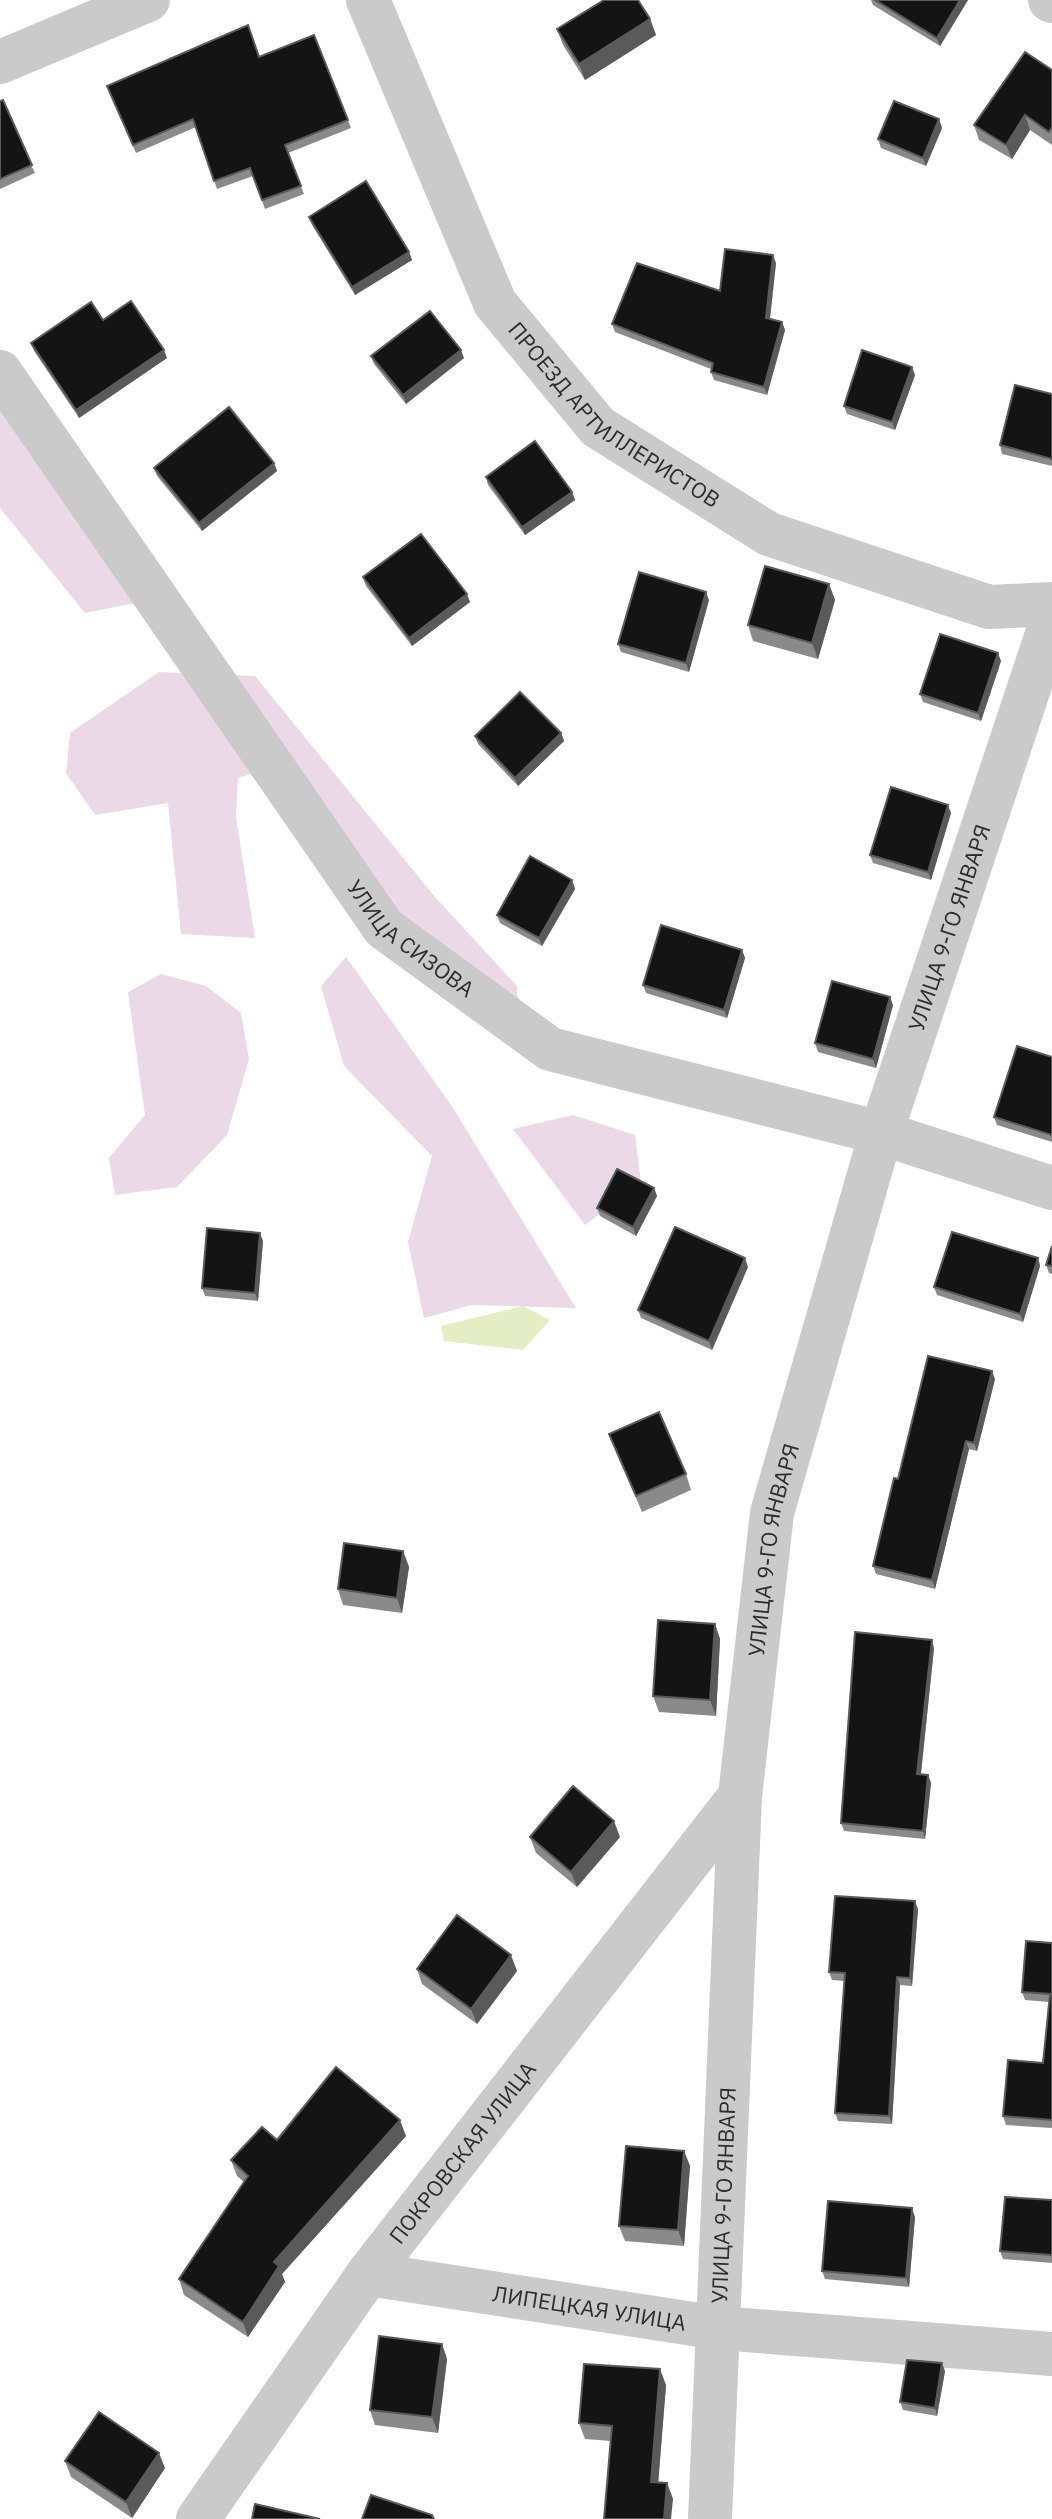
<svg xmlns="http://www.w3.org/2000/svg" width="1052" height="2519" font-family="'IBM Plex Sans',sans-serif">
<style>
.green{fill:#ebd9e7}
.water{fill:#e5edc4}
.lines{fill:none;stroke-linecap:round;stroke-linejoin:round}
.street{stroke:#cacaca;stroke-width:44}
.wall{fill:#8a8a8a}
.shaded-wall{fill:#5a5a5a}
.building{fill:#141414;stroke:#5a5a5a;stroke-width:2}
.labels{text-anchor:middle;stroke-width:8;stroke-linejoin:round;paint-order:stroke}
.street-label{font-size:22px;fill:#2d2d2d;stroke:#fff}
</style>
<rect width="100%" height="100%" fill="#fff"/>
<!-- green -->
<g class="green">
<path d="M0 397 145 601 85 613 0 508Z"/>
<path d="M159 672 255 676 435 897 517 986 518 1005 405 938 250 774 238 778 236 817 255 938 181 934 168 803 95 815 66 773 70 733Z"/>
<path d="M346 957 451 1105 576 1308 472 1305 424 1318 408 1242 432 1156 344 1066 321 986Z"/>
<path d="M161 974 206 986 241 1013 249 1059 227 1135 177 1187 115 1195 109 1158 145 1115 128 992Z"/>
<path d="M573 1115 635 1135 641 1183 585 1225 513 1129Z"/>
</g>
<!-- water -->
<path class="water" d="M523 1306 550 1320 523 1350 444 1341 441 1326Z"/>
<g class="lines">
<!-- street -->
<g class="street">
<path id="s1" d="M368 0 495 303 598 427 769 534 989 607 1052 604"/>
<path d="M1050 0 1052 1"/>
<path d="M0 62 148 0"/>
<path id="s2" d="M0 372 384 928 550 1049 881 1133 1052 1188"/>
<path id="s3" d="M368 2274 719 2328 1052 2354"/>
<path id="s4" d="M198 2519 368 2274 740 1796"/>
<path id="s5" d="M710 2519 740 1796 772 1513 881 1133 1052 619"/>
</g>
</g>
<!-- wall -->
<g class="wall">
<path d="M871 0H968L940 46 873 5Z"/>
<path d="M650 19 656 35 585 80 563 45 557 29Z"/>
<path d="M314 35 351 128 288 153 304 194 265 209 253 176 217 189 196 127 136 153 110 94 259 57Z"/>
<path d="M1052 70V145L1030 130 1012 159 979 140 974 125Z"/>
<path d="M0 101 35 173 0 189Z"/>
<path d="M939 119 942 128 926 166 881 148 878 139Z"/>
<path d="M309 217 409 252 412 260 355 295 312 225Z"/>
<path d="M776 263 770 319 782 322 785 330 767 395 714 380 711 372V369L615 332 612 324 720 291Z"/>
<path d="M31 343 167 358 79 418 34 351Z"/>
<path d="M371 356 464 358 406 404 374 364Z"/>
<path d="M915 375 895 430 847 414 844 406Z"/>
<path d="M1052 394V466L1002 454 1000 445Z"/>
<path d="M274 463 277 471 202 531 157 476 154 468Z"/>
<path d="M486 477 572 492 575 500 525 535 488 485Z"/>
<path d="M363 577 470 602 412 646 366 586Z"/>
<path d="M829 584 835 600 818 659 753 641 748 625Z"/>
<path d="M709 600 689 672 621 652 618 644Z"/>
<path d="M1001 661 981 721 923 702 920 694Z"/>
<path d="M561 733 564 741 518 786 478 744 475 736Z"/>
<path d="M951 813 931 880 873 863 870 855Z"/>
<path d="M572 880 575 889 542 946 500 923 497 915Z"/>
<path d="M742 950 745 958 727 1018 646 993 643 985Z"/>
<path d="M893 1005 876 1068 818 1052 815 1043Z"/>
<path d="M1052 1057V1142L997 1125 994 1117Z"/>
<path d="M654 1188 657 1196 636 1236 600 1216 597 1208Z"/>
<path d="M263 1241 258 1301 205 1296 202 1288Z"/>
<path d="M1052 1246V1274L1049 1273 1046 1265Z"/>
<path d="M1038 1258 1040 1266 1023 1322 937 1295 934 1287Z"/>
<path d="M748 1267 712 1350 641 1318 638 1310Z"/>
<path d="M995 1379 977 1451 969 1449 935 1589 876 1574 873 1566Z"/>
<path d="M609 1434 686 1474 691 1490 642 1512Z"/>
<path d="M403 1551 409 1567 402 1613 343 1605 338 1589Z"/>
<path d="M715 1624 720 1639 716 1716 659 1712 653 1696Z"/>
<path d="M934 1648 921 1774 928 1775 931 1783 925 1839 844 1831 841 1823Z"/>
<path d="M530 1837H620L577 1887 536 1853Z"/>
<path d="M918 1909 912 1986 900 1985 892 2124 838 2121 835 2113 844 1981 832 1980 829 1972Z"/>
<path d="M1052 1943V2128L1006 2125 1003 2116 1043 2063 1049 2002 1025 2000 1022 1992Z"/>
<path d="M417 1969 517 1971 477 2024 422 1984Z"/>
<path d="M406 2136 282 2274 285 2282 248 2337 184 2295 179 2279 244 2182 237 2176 231 2160 277 2140Z"/>
<path d="M684 2151 690 2166 684 2246 625 2241 619 2226Z"/>
<path d="M1052 2200V2263L1003 2259 1000 2251Z"/>
<path d="M915 2217 909 2287 825 2279 822 2271Z"/>
<path d="M442 2344 447 2359 438 2433 375 2425 370 2410Z"/>
<path d="M945 2371 937 2416 903 2410 900 2402Z"/>
<path d="M666 2385 658 2483H667L673 2499 611 2441 585 2439 579 2423Z"/>
<path d="M65 2461 165 2468 132 2518 71 2477Z"/>
</g>
<!-- shaded-wall -->
<g class="shaded-wall">
<path d="M960 0H968L940 46 937 38Z"/>
<path d="M650 19 656 35 585 80 579 64Z"/>
<path d="M1025 115 1030 130 1012 159 1006 145Z"/>
<path d="M939 119 942 128 926 166 923 158Z"/>
<path d="M409 252 412 260 355 295 352 287Z"/>
<path d="M773 255 776 263 769 326 766 318Z"/>
<path d="M782 322 785 330 767 395 764 387Z"/>
<path d="M164 350 167 358 79 418 76 410Z"/>
<path d="M461 350 464 358 406 404 403 395Z"/>
<path d="M912 367 915 375 895 430 892 422Z"/>
<path d="M274 463 277 471 202 531 199 523Z"/>
<path d="M572 492 575 500 525 535 522 527Z"/>
<path d="M829 584 835 600 818 659 812 643Z"/>
<path d="M706 592 709 600 689 672 686 663Z"/>
<path d="M467 594 470 602 412 646 409 638Z"/>
<path d="M998 653 1001 661 981 721 978 713Z"/>
<path d="M561 733 564 741 518 786 515 778Z"/>
<path d="M948 805 951 813 931 880 928 872Z"/>
<path d="M572 880 575 889 542 946 539 938Z"/>
<path d="M742 950 745 958 727 1018 724 1010Z"/>
<path d="M890 997 893 1005 876 1068 873 1059Z"/>
<path d="M654 1188 657 1196 636 1236 633 1227Z"/>
<path d="M260 1233 263 1241 258 1301 255 1293Z"/>
<path d="M745 1258 748 1267 712 1350 709 1341Z"/>
<path d="M1038 1258 1040 1266 1023 1322 1020 1314Z"/>
<path d="M992 1371 995 1379 977 1451 974 1443Z"/>
<path d="M966 1441 969 1449 935 1589 932 1580Z"/>
<path d="M403 1551 409 1567 402 1613 397 1598Z"/>
<path d="M715 1624 720 1639 716 1716 710 1700Z"/>
<path d="M932 1640 934 1648 920 1782 917 1774Z"/>
<path d="M928 1775 931 1783 925 1839 923 1831Z"/>
<path d="M614 1821 620 1837 577 1887 571 1872Z"/>
<path d="M915 1901 918 1909 912 1986 910 1978Z"/>
<path d="M511 1955 517 1971 477 2024 471 2009Z"/>
<path d="M897 1977 900 1985 892 2124 889 2116Z"/>
<path d="M400 2120 406 2136 282 2274 285 2282 248 2337 243 2322 274 2262Z"/>
<path d="M684 2151 690 2166 684 2246 678 2230Z"/>
<path d="M912 2208 915 2217 909 2287 906 2278Z"/>
<path d="M442 2344 447 2359 438 2433 432 2417Z"/>
<path d="M942 2363 945 2371 937 2416 935 2408Z"/>
<path d="M660 2369 666 2385 657 2498 651 2482Z"/>
<path d="M159 2453 165 2468 132 2518 126 2502Z"/>
<path d="M667 2483 673 2499 671 2519H664Z"/>
</g>
<!-- building -->
<g class="building">
<path d="M604 0H638L650 19 579 64 557 29Z"/>
<path d="M875 0H960L937 38Z"/>
<path d="M248 25 259 57 314 35 348 120 285 145 301 186 262 200 250 168 214 181 193 119 133 145 107 86Z"/>
<path d="M1025 52 1052 70V127L1049 132 1025 115 1006 145 974 125Z"/>
<path d="M3 100 32 165 0 179V101Z"/>
<path d="M894 101 939 119 923 158 878 139Z"/>
<path d="M366 181 409 252 352 287 309 217Z"/>
<path d="M725 249 773 255 766 318 782 322 764 387 711 372 713 363 612 324 637 263 720 291Z"/>
<path d="M131 301 164 350 76 410 31 343 91 302 103 320Z"/>
<path d="M430 311 461 350 403 395 371 356Z"/>
<path d="M862 350 912 367 892 422 844 406Z"/>
<path d="M1015 385 1052 394V459L1000 445Z"/>
<path d="M229 407 274 463 199 523 154 468Z"/>
<path d="M535 441 572 492 522 527 486 477Z"/>
<path d="M421 534 467 594 409 638 363 577Z"/>
<path d="M765 566 829 584 812 643 748 625Z"/>
<path d="M639 572 706 592 686 663 618 644Z"/>
<path d="M940 634 998 653 978 713 920 694Z"/>
<path d="M520 692 561 733 515 778 475 736Z"/>
<path d="M891 787 948 805 928 872 870 855Z"/>
<path d="M530 856 572 880 539 938 497 915Z"/>
<path d="M661 925 742 950 724 1010 643 985Z"/>
<path d="M832 981 890 997 873 1059 815 1043Z"/>
<path d="M1017 1046 1052 1057V1135L994 1117Z"/>
<path d="M617 1169 654 1188 633 1227 597 1208Z"/>
<path d="M675 1227 745 1258 709 1341 638 1310Z"/>
<path d="M207 1228 260 1233 255 1293 202 1288Z"/>
<path d="M952 1232 1038 1258 1020 1314 934 1287Z"/>
<path d="M1052 1246V1266L1046 1265Z"/>
<path d="M928 1356 992 1371 974 1443 966 1441 932 1580 873 1566 894 1478 898 1479Z"/>
<path d="M659 1412 686 1474 636 1496 609 1434Z"/>
<path d="M344 1543 403 1551 397 1598 338 1589Z"/>
<path d="M658 1620 715 1624 710 1700 653 1696Z"/>
<path d="M855 1632 932 1640 917 1774 928 1775 923 1831 841 1823Z"/>
<path d="M573 1786 614 1821 571 1872 530 1837Z"/>
<path d="M835 1896 915 1901 910 1978 897 1977 889 2116 835 2113 845 1973 829 1972Z"/>
<path d="M457 1915 511 1955 471 2009 417 1969Z"/>
<path d="M1026 1941 1052 1943V2120L1003 2116 1008 2060 1043 2063 1050 1994 1022 1992Z"/>
<path d="M336 2067 400 2120 274 2262 279 2266 243 2322 179 2279 248 2176 231 2160 262 2127 277 2140Z"/>
<path d="M626 2146 684 2151 678 2230 619 2226Z"/>
<path d="M1005 2197 1052 2200V2255L1000 2251Z"/>
<path d="M828 2201 912 2208 906 2278 822 2271Z"/>
<path d="M379 2336 442 2344 432 2417 370 2410Z"/>
<path d="M907 2360 942 2363 935 2408 900 2402Z"/>
<path d="M584 2364 660 2369 651 2482 667 2483 664 2519H604L612 2426 579 2423Z"/>
<path d="M99 2412 159 2453 126 2502 65 2461Z"/>
<path d="M371 2495 432 2515 434 2519H362Z"/>
<path d="M255 2504 320 2519H252Z"/>
</g>
<g class="labels">
<!-- street labels -->
<g class="street-label">
<text dy="8" stroke="none"><textPath href="#s1" startOffset="494">ПРОЕЗД АРТИЛЛЕРИСТОВ</textPath></text>
<text dy="8" stroke="none"><textPath href="#s5" startOffset="1620">УЛИЦА 9-ГО ЯНВАРЯ</textPath></text>
<text dy="8" stroke="none"><textPath href="#s2" startOffset="702">УЛИЦА СИЗОВА</textPath></text>
<text dy="8" stroke="none"><textPath href="#s5" startOffset="972">УЛИЦА 9-ГО ЯНВАРЯ</textPath></text>
<text dy="8" stroke="none"><textPath href="#s4" startOffset="452">ПОКРОВСКАЯ УЛИЦА</textPath></text>
<text dy="8" stroke="none"><textPath href="#s5" startOffset="324">УЛИЦА 9-ГО ЯНВАРЯ</textPath></text>
<text dy="8" stroke="none"><textPath href="#s3" startOffset="224">ЛИПЕЦКАЯ УЛИЦА</textPath></text>
</g>
</g>
</svg>
